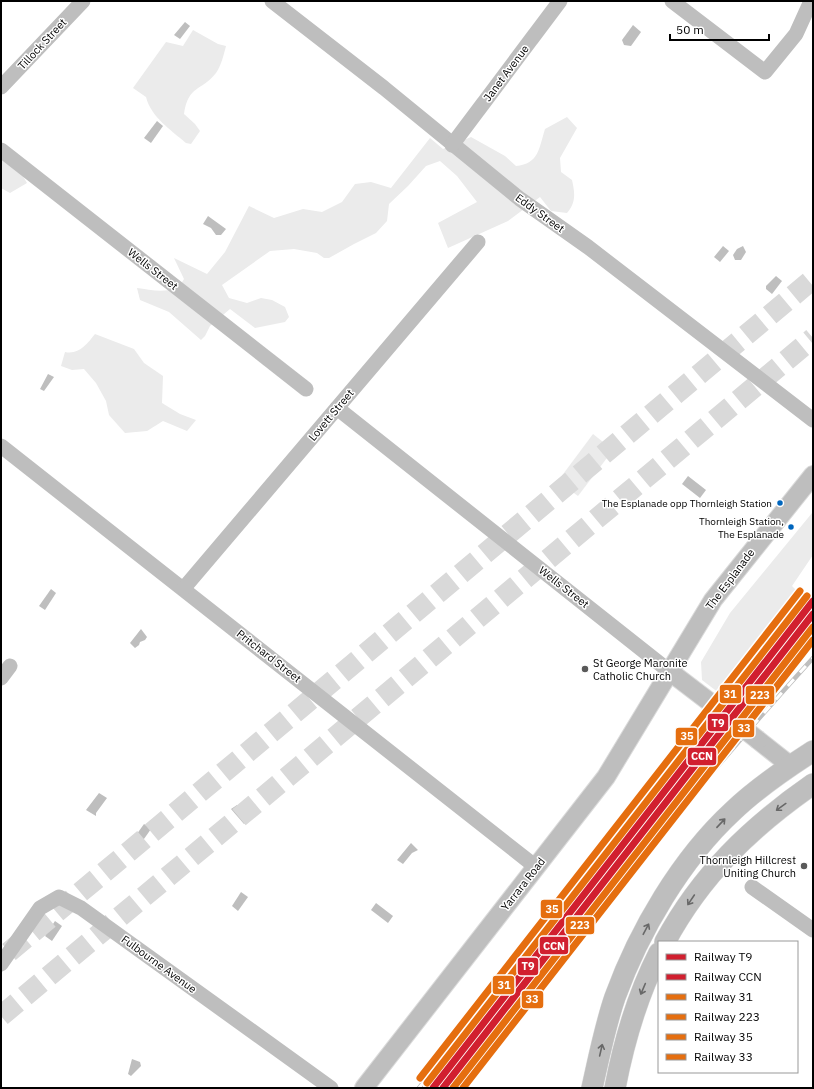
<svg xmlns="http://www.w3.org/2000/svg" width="814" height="1089" font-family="'IBM Plex Sans',sans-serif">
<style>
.green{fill:#ebebeb}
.water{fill:#bebebe}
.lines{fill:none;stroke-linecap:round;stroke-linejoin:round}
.highway-tunnel{stroke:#d9d9d9;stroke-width:21;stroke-dasharray:21 10;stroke-linecap:butt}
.major-casing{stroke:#dbdbdb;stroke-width:20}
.highway-casing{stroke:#dbdbdb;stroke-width:22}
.minor{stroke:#bebebe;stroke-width:15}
.major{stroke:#bebebe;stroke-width:18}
.highway{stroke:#bebebe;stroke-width:21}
.rail-casing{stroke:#bebebe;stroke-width:4.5}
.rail{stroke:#fff;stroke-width:3;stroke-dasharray:9;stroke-linecap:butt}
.major-bridge-casing{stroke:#dbdbdb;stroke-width:20;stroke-linecap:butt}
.major-bridge{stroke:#bebebe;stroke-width:18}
.rail-1-casing{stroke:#fff;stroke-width:10}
.rail-2-casing{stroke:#fff;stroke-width:10}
.rail-3-casing{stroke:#fff;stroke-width:10}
.rail-4-casing{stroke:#fff;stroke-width:10}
.rail-5-casing{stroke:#fff;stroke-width:10}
.rail-6-casing{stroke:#fff;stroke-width:10}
.rail-1{stroke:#d11f2f;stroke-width:7}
.rail-2{stroke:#d11f2f;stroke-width:7}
.rail-3{stroke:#e56e0f;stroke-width:7}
.rail-4{stroke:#e56e0f;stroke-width:7}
.rail-5{stroke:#e56e0f;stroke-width:7}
.rail-6{stroke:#e56e0f;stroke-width:7}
.oneway{stroke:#686868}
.bus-dot{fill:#0065bd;stroke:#fff;stroke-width:1.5}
.poi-dot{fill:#595959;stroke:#fff;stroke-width:1.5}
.labels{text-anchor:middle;stroke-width:3;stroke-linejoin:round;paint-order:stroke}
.bus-label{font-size:10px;fill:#000;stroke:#fff;text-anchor:end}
.street-label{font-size:11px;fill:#000;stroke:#fff}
.poi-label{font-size:11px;fill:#000;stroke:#fff;text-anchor:start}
.line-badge{stroke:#fff;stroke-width:1.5}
.badge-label{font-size:11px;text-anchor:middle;font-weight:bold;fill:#fff}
</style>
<rect width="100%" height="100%" fill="#fff"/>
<!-- green -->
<g class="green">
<path d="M193 30 218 44 226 46C224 54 221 66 216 73 202 91 188 85 184 114L195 124 200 131 191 144 186 143C171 130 151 117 146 97L133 88 166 42 183 46Z"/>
<path d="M567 117 577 128 560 158 561 172 572 180C575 193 576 203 567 213L551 211 540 197 508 221 448 248 438 223 477 202 457 176 440 161 426 166 408 186 389 204 387 221 376 233 354 244 329 258H324L317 253 294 249 270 251 222 285 229 298 247 303 261 298 272 300 285 307 289 317 285 322 255 328 230 309 210 326 205 336 201 340 169 312 140 300 137 288C153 290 175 296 184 279L174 258 207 274 225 252 249 206 274 218 303 209 322 212 342 202 355 184 371 182 391 188 430 138 443 149 471 137 505 156 516 166C539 164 539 148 545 129Z"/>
<path d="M1 158 21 173 27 183 10 193 1 188Z"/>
<path d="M95 334 134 349 144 363 163 376 162 403 180 414 196 420 187 431 163 421 147 431 125 433 109 415 106 401 96 383 84 369 72 370 61 366 65 352C79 355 87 344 95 334Z"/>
<path d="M593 434 613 450 578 496 558 481Z"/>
<path d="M812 513 813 555 792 586 801 595 723 696 702 680 701 662 730 613Z"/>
</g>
<!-- water -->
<g class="water">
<path d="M185 22 190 26 180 39 174 35Z"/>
<path d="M633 25 641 32 631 46 624 45 622 40Z"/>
<path d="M157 121 163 126 151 143 144 138Z"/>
<path d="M208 216 226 229 221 235H216L211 228 203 224Z"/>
<path d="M723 246 729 251 720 262 714 257Z"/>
<path d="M743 246 746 252 741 260H735L733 255 737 249Z"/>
<path d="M776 276 782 281 772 294 766 289V286Z"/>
<path d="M48 374 54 377 44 391 40 389Z"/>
<path d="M688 476 706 490 700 498 682 484Z"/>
<path d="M51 589 56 593 45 610 39 606Z"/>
<path d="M141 629 147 637 145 640 140 642 139 645 135 648 130 643Z"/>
<path d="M99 793 107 798 96 813V816L86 810Z"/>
<path d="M237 805 250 819 244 824 231 809Z"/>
<path d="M144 824 151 829 139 846 135 843 134 838Z"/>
<path d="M411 843 418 850 412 853 403 864 397 860Z"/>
<path d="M241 892 248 897 238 911 232 906Z"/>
<path d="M376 903 393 916 388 923 371 910Z"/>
<path d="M55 921 62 926 52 941 45 936Z"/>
<path d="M132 1059 140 1062 141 1066 131 1076 128 1074Z"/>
</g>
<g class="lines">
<!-- highway-tunnel -->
<g class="highway-tunnel">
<path d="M9 952 813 279"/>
<path d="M1 1016 813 338"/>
</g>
<!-- major casing -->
<g class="major-casing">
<g id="major">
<path d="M669 671 707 700"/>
<path d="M758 740 791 766"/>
<path d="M364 1088 606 777 713 600 813 475"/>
</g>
</g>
<!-- highway casing -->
<g class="highway-casing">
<g id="highway">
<path d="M665 942C701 875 751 827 813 784"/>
<path d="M592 1088C599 1057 605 1026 615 997 639 931 681 859 733 811 757 788 785 769 813 751"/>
<path d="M615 1088C624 1041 637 996 659 953"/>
</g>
</g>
<!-- minor -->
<g class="minor">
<path d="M272 1 384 88 520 199 588 247 813 420"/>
<path d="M672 1 765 72 796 34 811 1"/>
<path d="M1 87 83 1"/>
<path d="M452 145 560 1"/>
<path d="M1 150 306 389"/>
<path d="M337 408 669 671"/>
<path d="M1 446 536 867"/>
<path d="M184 588 478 242"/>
<path d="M1 678 10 666"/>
<path d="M752 887 813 930"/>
<path d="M1 964 40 908 59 897 81 908 331 1088"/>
</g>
<!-- major -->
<use href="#major" class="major"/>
<!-- highway -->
<use href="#highway" class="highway"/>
<!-- rail casing -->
<g class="rail-casing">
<g id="rail">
<path d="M419 1088 568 899 675 778"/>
<path d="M455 1088C570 941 688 796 813 658"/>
</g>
</g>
<!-- rail -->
<use href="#rail" class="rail"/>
<!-- major-bridge casing -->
<g class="major-bridge-casing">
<path id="major-bridge" d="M707 700 758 740"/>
</g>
<!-- major-bridge -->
<use href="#major-bridge" class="major-bridge"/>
<!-- rail-1 casing -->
<g class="rail-1-casing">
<path id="rail-1" d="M433 1088 813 601"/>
</g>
<!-- rail-2 casing -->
<g class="rail-2-casing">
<path id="rail-2" d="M443 1088 813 614"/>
</g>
<!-- rail-3 casing -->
<g class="rail-3-casing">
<path id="rail-3" d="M427 1083 807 596"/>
</g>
<!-- rail-4 casing -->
<g class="rail-4-casing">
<path id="rail-4" d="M453 1088 813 627"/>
</g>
<!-- rail-5 casing -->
<g class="rail-5-casing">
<path id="rail-5" d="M420 1078 800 591"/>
</g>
<!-- rail-6 casing -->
<g class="rail-6-casing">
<path id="rail-6" d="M463 1088 813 640"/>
</g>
<!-- rail-1 -->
<use href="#rail-1" class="rail-1"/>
<!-- rail-2 -->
<use href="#rail-2" class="rail-2"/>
<!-- rail-3 -->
<use href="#rail-3" class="rail-3"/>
<!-- rail-4 -->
<use href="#rail-4" class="rail-4"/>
<!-- rail-5 -->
<use href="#rail-5" class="rail-5"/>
<!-- rail-6 -->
<use href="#rail-6" class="rail-6"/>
</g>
<!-- one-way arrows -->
<defs><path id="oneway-shaft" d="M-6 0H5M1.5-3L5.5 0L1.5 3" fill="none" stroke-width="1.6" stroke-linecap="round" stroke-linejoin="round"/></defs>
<g class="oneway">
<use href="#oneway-shaft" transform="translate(781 807) rotate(144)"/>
<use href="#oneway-shaft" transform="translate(721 823) rotate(-47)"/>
<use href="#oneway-shaft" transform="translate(691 900) rotate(124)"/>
<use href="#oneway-shaft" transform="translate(646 929) rotate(-62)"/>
<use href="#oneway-shaft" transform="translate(643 989) rotate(113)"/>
<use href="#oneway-shaft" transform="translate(601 1050) rotate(-77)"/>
</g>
<!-- markers -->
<g class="bus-dot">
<circle cx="780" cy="503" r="3.5"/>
<circle cx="791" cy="527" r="3.5"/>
</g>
<g class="poi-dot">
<circle cx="585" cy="669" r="4"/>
<circle cx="804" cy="866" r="4"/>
</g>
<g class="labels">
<!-- bus labels -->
<g class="bus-label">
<text x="772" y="507">The Esplanade opp Thornleigh Station</text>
<text x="784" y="525">Thornleigh Station,<tspan x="784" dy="13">The Esplanade</tspan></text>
</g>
<!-- street labels -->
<g class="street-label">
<text transform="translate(42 44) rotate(-47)" y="4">Tillock Street</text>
<text transform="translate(506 73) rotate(-53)" y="4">Janet Avenue</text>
<text transform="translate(540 213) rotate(36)" y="4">Eddy Street</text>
<text transform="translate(153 269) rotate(38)" y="4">Wells Street</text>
<text transform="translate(331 415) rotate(-50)" y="4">Lovett Street</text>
<text transform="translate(730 579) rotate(-53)" y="4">The Esplanade</text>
<text transform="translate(564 587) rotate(38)" y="4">Wells Street</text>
<text transform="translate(269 656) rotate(38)" y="4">Pritchard Street</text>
<text transform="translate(523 884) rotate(-52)" y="4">Yarrara Road</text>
<text transform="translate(159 964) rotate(36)" y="4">Fulbourne Avenue</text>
</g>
<!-- poi labels -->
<g class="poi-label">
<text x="593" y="667">St George Maronite<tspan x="593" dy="13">Catholic Church</tspan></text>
<text x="796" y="864" text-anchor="end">Thornleigh Hillcrest<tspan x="796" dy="13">Uniting Church</tspan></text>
</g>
</g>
<g class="line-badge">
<rect x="719" y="684" width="23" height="20" rx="4" fill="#e56e0f"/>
<rect x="745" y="685" width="30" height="20" rx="4" fill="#e56e0f"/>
<rect x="707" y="713" width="22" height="19" rx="4" fill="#d11f2f"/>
<rect x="732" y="719" width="23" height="19" rx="4" fill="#e56e0f"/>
<rect x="675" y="727" width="23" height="19" rx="4" fill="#e56e0f"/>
<rect x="687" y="747" width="30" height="19" rx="4" fill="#d11f2f"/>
<rect x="540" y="899" width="23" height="20" rx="4" fill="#e56e0f"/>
<rect x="565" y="916" width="30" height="19" rx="4" fill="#e56e0f"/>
<rect x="539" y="936" width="30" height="19" rx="4" fill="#d11f2f"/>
<rect x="517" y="957" width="22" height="19" rx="4" fill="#d11f2f"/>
<rect x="492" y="975" width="23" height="20" rx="4" fill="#e56e0f"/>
<rect x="521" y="990" width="23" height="19" rx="4" fill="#e56e0f"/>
</g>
<g class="badge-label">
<text x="730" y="698">31</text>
<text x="760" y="699">223</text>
<text x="718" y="727">T9</text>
<text x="744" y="732">33</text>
<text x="687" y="740">35</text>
<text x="702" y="760">CCN</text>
<text x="552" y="913">35</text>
<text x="580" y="929">223</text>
<text x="554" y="950">CCN</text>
<text x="528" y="970">T9</text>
<text x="504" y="989">31</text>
<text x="532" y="1003">33</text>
</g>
<!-- border -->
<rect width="814" height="1089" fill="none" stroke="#000000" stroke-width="4"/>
<!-- legend -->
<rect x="658" y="941" width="140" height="132" fill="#ffffff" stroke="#999999"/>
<rect x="666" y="954" width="20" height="6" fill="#d11f2f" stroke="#999999"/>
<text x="694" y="961" font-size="12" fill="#000000">Railway T9</text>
<rect x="666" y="974" width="20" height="6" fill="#d11f2f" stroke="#999999"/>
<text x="694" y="981" font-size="12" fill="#000000">Railway CCN</text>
<rect x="666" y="994" width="20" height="6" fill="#e56e0f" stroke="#999999"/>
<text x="694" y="1001" font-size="12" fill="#000000">Railway 31</text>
<rect x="666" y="1014" width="20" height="6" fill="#e56e0f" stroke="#999999"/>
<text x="694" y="1021" font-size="12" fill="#000000">Railway 223</text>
<rect x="666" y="1034" width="20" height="6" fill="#e56e0f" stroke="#999999"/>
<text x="694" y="1041" font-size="12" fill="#000000">Railway 35</text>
<rect x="666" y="1054" width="20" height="6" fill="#e56e0f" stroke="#999999"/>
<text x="694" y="1061" font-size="12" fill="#000000">Railway 33</text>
<!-- scale -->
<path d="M670 34v6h99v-6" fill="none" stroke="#000000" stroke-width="2"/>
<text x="676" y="34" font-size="12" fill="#000000" stroke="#ffffff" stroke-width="3" paint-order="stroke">50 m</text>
</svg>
